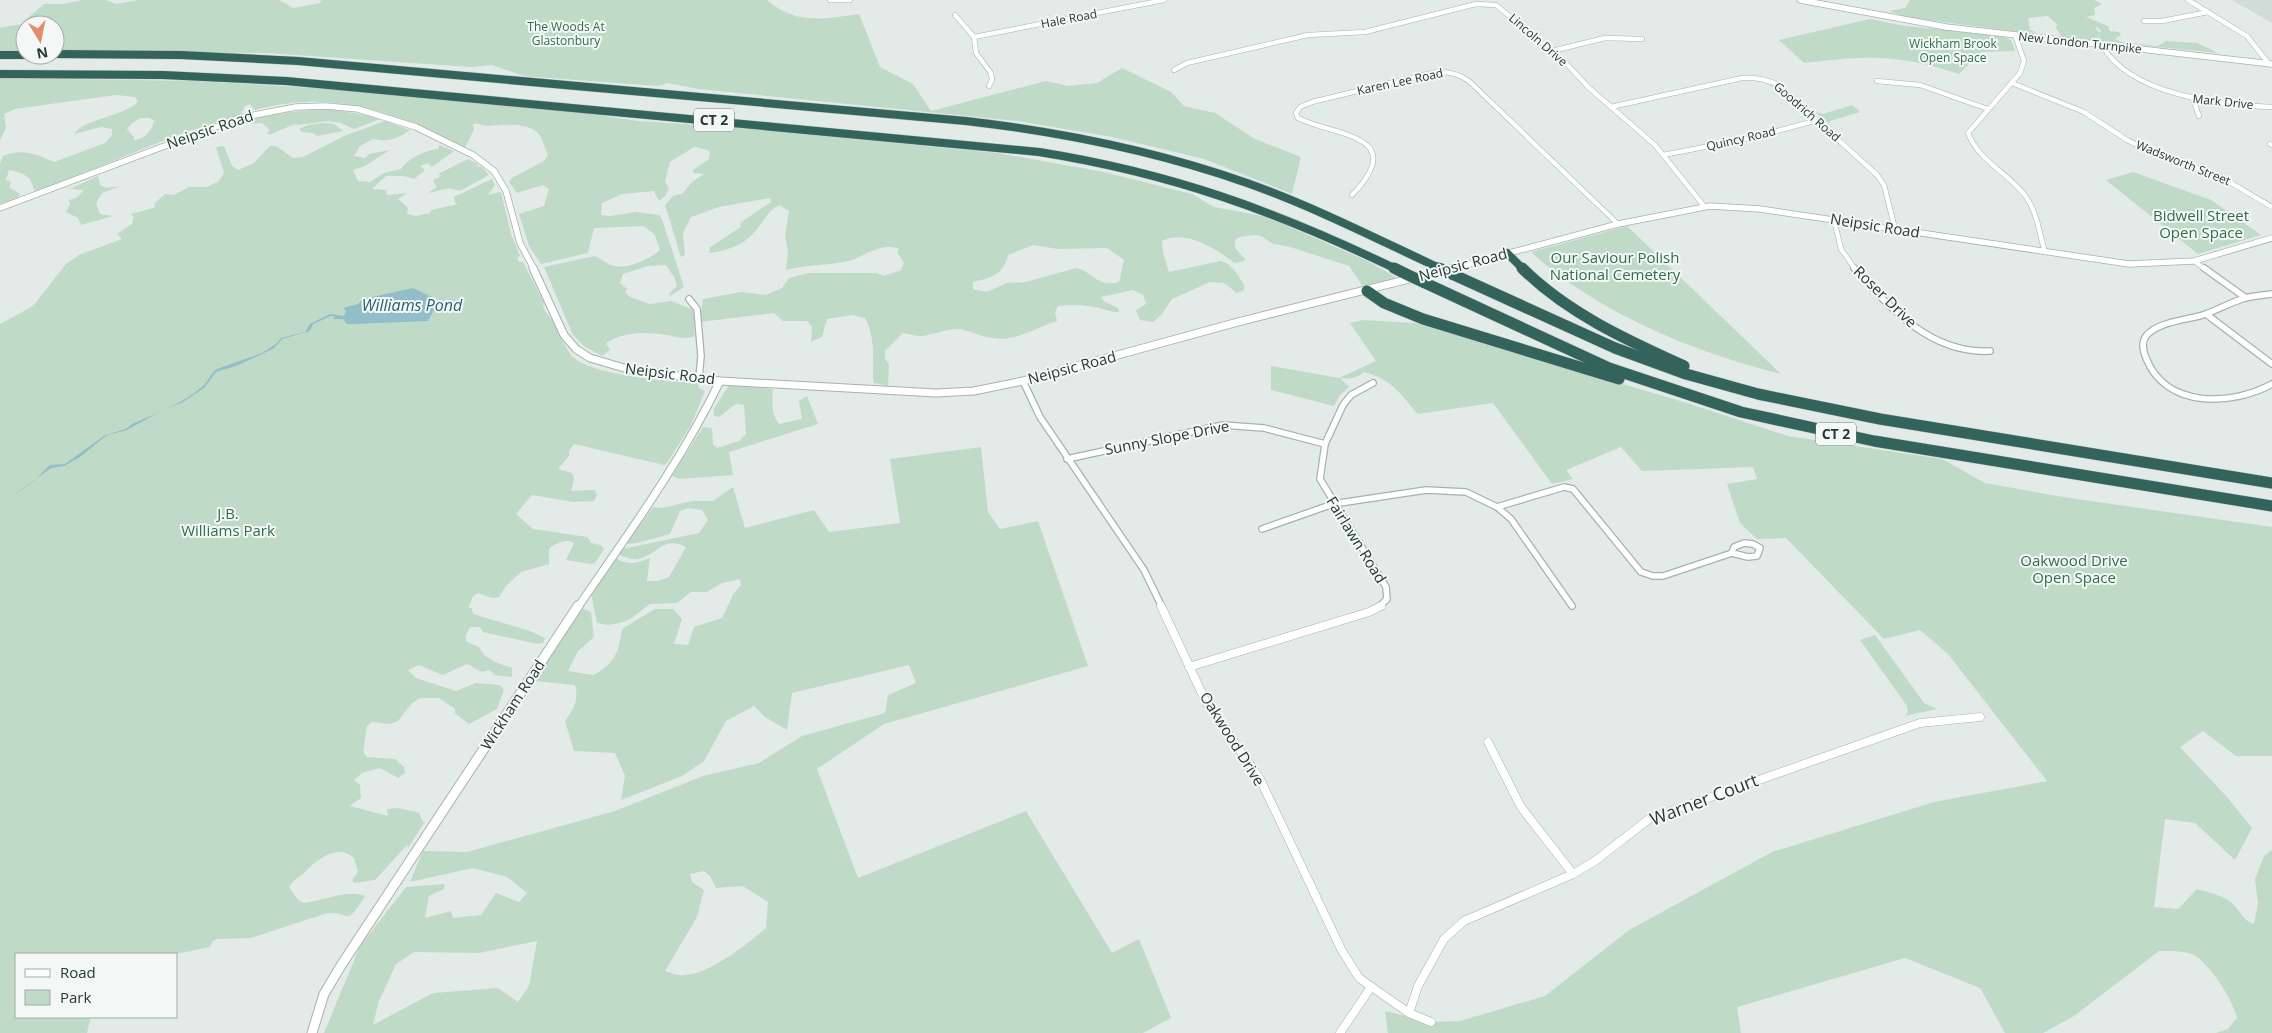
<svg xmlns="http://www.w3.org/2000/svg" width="2272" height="1033" font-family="'Open Sans',sans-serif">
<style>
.built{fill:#d1dbd7}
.green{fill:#bfdac7;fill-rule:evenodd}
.water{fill:#92bec9}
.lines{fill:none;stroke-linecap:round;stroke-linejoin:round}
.minor-far2-casing{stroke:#a6b2af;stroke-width:5.5}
.minor-far1-casing{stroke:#a6b2af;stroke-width:8}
.minor-casing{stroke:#a6b2af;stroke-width:9}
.tertiary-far2-casing{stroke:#a6b2af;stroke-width:7}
.tertiary-far1-casing{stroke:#a6b2af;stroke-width:9}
.tertiary-casing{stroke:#a6b2af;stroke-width:11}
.motorway-far1-casing{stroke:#c2c8c7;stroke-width:9}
.motorway-casing{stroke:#c2c8c7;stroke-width:12}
.minor-far2{stroke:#fff;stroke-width:4.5}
.minor-far1{stroke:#fff;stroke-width:5.5}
.minor{stroke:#fff;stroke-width:8}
.tertiary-far2{stroke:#fff;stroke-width:5.5}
.tertiary-far1{stroke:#fff;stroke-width:7}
.tertiary{stroke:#fff;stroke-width:9}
.motorway-far1{stroke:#34635c;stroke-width:8}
.motorway{stroke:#34635c;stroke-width:11}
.motorway-bridge-far1-casing{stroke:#c2c8c7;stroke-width:9;stroke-linecap:butt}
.motorway-bridge-casing{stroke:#c2c8c7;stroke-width:12;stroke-linecap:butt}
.motorway-bridge-far1{stroke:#34635c;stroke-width:8}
.motorway-bridge{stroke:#34635c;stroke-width:11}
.labels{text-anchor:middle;stroke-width:4;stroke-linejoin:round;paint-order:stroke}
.far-street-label{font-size:12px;fill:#253a36;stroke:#f3f8f6}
.far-park-label{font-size:12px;fill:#346c4c;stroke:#f3f8f6}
.shield{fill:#f3f8f6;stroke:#637370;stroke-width:1}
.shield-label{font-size:14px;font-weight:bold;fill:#253a36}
.street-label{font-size:15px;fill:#253a36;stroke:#f3f8f6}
.park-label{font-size:15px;fill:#346c4c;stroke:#f3f8f6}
.water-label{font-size:16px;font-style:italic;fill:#265f6f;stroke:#f3f8f6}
.near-street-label{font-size:18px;fill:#253a36;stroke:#f3f8f6}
</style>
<rect width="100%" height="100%" fill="#e3ebe8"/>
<!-- built -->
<path class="built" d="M2232 0H2272V23Z"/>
<!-- green -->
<g class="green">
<path d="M83 0H106L116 4 138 0H279L293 8 320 3 321 0H767C796 25 824 19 859 14L880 67 913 84 931 111 1046 81 1068 86 1097 83 1122 68 1171 92 1184 106 1215 113 1255 139 1301 157 1292 194 1204 159 1112 137 1018 121 698 89 668 83 658 86 524 76 492 65 471 67 267 53 55 51V25H25V51H0V28L21 24 44 4H64Z"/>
<path d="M1910 0H2095L2102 4 2094 8 2095 15 2086 17 2108 26 2110 31 2119 32 2121 35 2115 39 2122 42 2158 46 2166 41 2197 43 2218 53 2100 41 2098 38 2101 30 2097 27 2095 28 2100 33 2097 38 2098 41 2062 37 2056 28 2057 24 2048 16 2028 18 2030 30 2036 32 2027 33 1906 17 1889 11 1905 8Z"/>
<path d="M1870 19 1899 25 2004 37 2011 40 2015 51 1981 52 1959 74C1899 54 1867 55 1804 63L1779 40Z"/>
<path d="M0 78 195 81 315 88 585 113 638 121 729 127 997 153 1104 172 1192 194 1214 207 1268 217 1367 261 1396 277 1364 288 1349 266 1290 247 1273 244 1261 236 1253 235 1240 237 1235 240V248L1245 259 1244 261 1235 263C1215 249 1187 229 1162 241L1163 253 1169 272 1221 261C1232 264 1238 275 1244 285V290L1237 293 1224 283 1210 282 1172 299 1162 314 1153 322 1140 320 1136 310 1146 304 1143 295 1133 290 1101 297 1105 302 1118 308 1119 312C1110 312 1106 310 1099 308 1086 305 1071 304 1058 306L1055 312 1057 321C1034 328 1017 342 992 338 982 337 965 329 959 329 946 329 935 334 922 336 916 336 909 334 903 333L885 351V358L889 365 888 386 874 383 873 378C873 359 875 335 865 318L853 315 827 319 822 337 811 342 812 327 807 321H783L774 313 700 322 703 299 741 292 766 295 782 288 789 278 809 273H876L884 276 901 270 904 263 897 252 899 249C882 242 866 255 852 260 831 266 808 264 786 270L788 252 785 235 789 211 779 205C770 210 766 217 760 225 747 244 731 250 709 253L710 247 741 227 740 223 771 202 770 198 719 207 691 217 683 233 685 255 681 257 665 205 673 196 682 194 692 182 704 174 693 173V170L708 160 710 153 708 150 694 147 670 162 665 182 669 189 665 196 659 201 654 191 622 194 602 203 601 215 610 216 636 212 659 215 662 219 684 287 670 296 669 294 677 286 674 277 666 265 648 266 623 274 620 283 627 289 625 292 630 297 650 304 671 301 692 309 695 318 694 336C684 340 677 337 667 335 645 332 625 331 606 343L610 350 602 356 584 346 573 335 544 267 595 256C600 258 604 262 609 264 624 272 648 260 660 250L655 235 644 226 594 228 588 253 541 264 529 246 519 214 544 206 549 189 543 185 517 193 509 182 512 178 544 161 548 155C545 149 542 137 538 133 526 122 502 125 488 126 482 126 480 123 473 124L474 130 465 147C390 114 340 88 255 110L250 104 245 106 241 114 178 135 35 192 30 179 22 173 9 170 6 180 11 182 9 187 20 194 18 198 0 204V164L3 156C21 148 37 154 54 162L105 143 112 135V129L101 127 74 134C83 119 122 117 138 102L135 97 116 95 15 109 4 114 6 128 0 140ZM141 118H149L154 120C153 130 144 140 134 140V137L127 129 132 123ZM1033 245 1058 249 1107 248 1124 260 1119 282C1096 288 1093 271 1076 268L1026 282 1007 283 987 292 973 289V282C990 278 1004 275 1008 255Z"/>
<path d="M1852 105 1860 112 1830 121 1829 124 1815 112 1823 114Z"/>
<path d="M317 109 336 110 383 118 354 129 341 123 328 121 298 125 295 124 271 134H267L270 130 262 123 223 126 259 116Z"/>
<path d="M385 121 410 130C398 139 387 142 373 139L360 146 354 156 365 158 369 154 390 150 365 166 353 170 358 181 370 182 384 173 401 169C408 158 428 149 439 149V145L454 151 432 167 428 163 420 166 425 170 414 179 404 176H386L372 189 387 190 386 193 388 195 407 193 398 199 408 208 407 214 416 216 430 213 431 210 458 204 455 203 454 197 492 179 495 185 488 195 501 192 511 234 520 256 517 258 519 262H523L544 303 543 306C545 313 549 315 553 322 558 333 564 345 571 355 589 376 671 381 698 383L699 388 705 391 691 425 667 463 664 465 574 444 569 451V456L558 469 572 473 574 479 571 491 595 490 597 495 594 501 573 502 532 495 516 514 533 529 587 537 591 543 601 545 604 549 595 563 591 564 566 560 574 543C567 538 555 543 549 549V564L521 572 506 586 499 597 492 598 478 593 473 596 469 607 472 609 473 614 530 631 545 638 543 643 537 644 483 632 480 627H470L465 637 467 642 479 647 485 656 495 662 512 668V677L494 675 490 670 482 672 467 664 443 675 419 665 408 670 416 678 456 691 476 683 500 685 504 690 497 709 469 724 455 713V709L439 698H420L412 703 398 721 390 724 372 722 367 726 363 752 367 757 395 759 404 767 405 773 398 778 380 768 362 773 354 780 360 785 361 798 350 806 388 816 387 809 398 808 419 813 423 822 425 821 408 848 407 845 375 880 354 883 352 880 358 872 354 858C337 842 315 861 303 874 298 878 292 881 289 887L299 901 304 903C323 901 347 889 365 896 344 931 349 908 324 914L251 938 217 939 213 941 210 947 176 954H16V1017H91L87 1033H0V324L33 306 66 264 79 255 122 239 117 234 132 224 134 217 131 214 156 207 154 204 165 194 174 195 189 187H206L218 182 224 173 216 147 224 146 232 166 238 170 254 163 270 146H276L293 158 303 157 344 136Z"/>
<path d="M324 123 334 124 343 131 317 136 313 133 302 132 299 129 308 125Z"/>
<path d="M468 159 478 164 476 167 481 166 489 175 460 191 450 188 428 193 437 187 433 180 442 176 438 174Z"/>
<path d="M2133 172 2211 200 2261 235 2198 254 2106 180Z"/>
<path d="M98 176 100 185 106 188 121 186 102 193 96 203 100 214 113 216 81 225 78 218 66 212 70 204 69 200 76 198 84 190 70 189Z"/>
<path d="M1627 226 1781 374C1695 353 1596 312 1531 252Z"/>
<path d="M1363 320 1415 323 1687 403 1788 436 1942 459 1985 483 2063 497 2272 527V756H2236L2203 731 2180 747 2227 797 2252 828 2235 860 2195 823 2165 819 2154 907 2178 909 2197 889C2211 893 2223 895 2234 905 2241 912 2243 921 2254 924L2258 903 2255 879 2264 856 2272 850V1033H2216L2228 1029 2237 1018C2233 1000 2212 968 2197 957 2188 950 2169 951 2159 951L2074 1016 2043 1033H2005L1980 988 1905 958 1737 1007 1741 1033H1388L1385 1011 1431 1022 1460 1021 1545 996 1629 930 1772 852 1934 802 2047 781 1948 654 1920 630 1884 639 1786 538 1757 539 1740 523 1727 484 1757 479 1753 467 1642 471 1621 447 1566 470 1573 479 1552 484 1493 403 1418 414C1399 393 1393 380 1364 372 1356 379 1350 379 1340 378L1349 387 1340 395 1334 406 1271 390V366L1339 378 1376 361 1350 323Z"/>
<path d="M729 385 773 389C772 402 771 413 779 424L802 419 799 401 807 396 818 424 729 452 733 475 679 479 672 476 703 427 712 428 713 444 717 448 739 441 746 434 744 405 736 404 719 417 714 416V409Z"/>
<path d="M981 447 988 512 1000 529 1038 521 1088 666 884 724 817 769 858 878 1026 811 1112 953 1139 939 1171 1018 1143 1033H324L360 946 406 887 445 884 444 889 429 896 425 918 451 911 453 918 481 915 496 893 519 902 527 893 507 877 473 868 410 882 423 851 467 852 615 811 703 776 759 763 802 736 885 713 888 695 916 683 909 665 792 693 787 730 765 717 754 706 726 721 704 761 682 776 621 800 625 776 615 753 574 751 565 721C574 709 579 699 575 685L534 681 581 608 591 612 594 637 578 651 568 671 594 675C616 662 618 653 622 629L655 609H673L682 619 674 644 688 645 694 627 722 618 734 593 741 585 740 579 722 583 707 592H691L677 603 650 604 630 619 620 623 607 625 597 623 591 594 615 558C628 565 636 564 650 558L647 581H658L669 577 686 547C662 535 657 556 638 559 631 560 624 557 618 554L622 549 699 533 708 520 702 510 688 508 680 511 670 534 637 543 626 544 653 507 662 508 692 501H713L733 487 745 528 814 510 829 532 900 523 890 459ZM704 871 710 876 716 888 743 886 768 902 766 928C747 944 710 974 684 975 678 976 671 973 665 971L697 917 704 890 692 882 690 874ZM537 941 529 986 518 1002 498 988 433 993 373 1025 379 1001 396 964 414 952 479 953Z"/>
<path d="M1875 635 1924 703 1937 709 1905 716 1908 712 1907 706 1860 640Z"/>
</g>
<!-- water -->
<path class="water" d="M413 288 436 299V306L428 321 354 324H347L343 319H333L335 317 331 316 313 324 310 331 282 339 274 348 260 355 236 366 216 372 204 388 183 402 161 411 127 430 107 435 80 457 64 466 51 468 0 505 34 481 50 465 65 464 105 435 126 429 132 424C156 413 182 404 202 387 208 382 210 374 217 369L262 353 276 344 281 338 305 332 310 324 330 314 344 316 346 311 343 308 358 304 363 299Z"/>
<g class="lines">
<!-- minor-far2 casing -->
<g class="minor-far2-casing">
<g id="minor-far2">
<path d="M830 0H850"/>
<path d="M2188 0 2247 36 2269 64"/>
<path d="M955 15 974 37 976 53 991 73 992 80 989 86"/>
<path d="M2144 21H2162L2208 12"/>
<path d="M2015 35 2024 61 2020 73 1968 133C1979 161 2005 171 2023 193 2037 209 2039 233 2045 252"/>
<path d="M974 37 1164 0"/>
<path d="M2102 45C2129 95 2221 105 2272 107"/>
<path d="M1552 51 1605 38 1642 39"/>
<path d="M1174 70 1187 63 1308 35 1365 32 1476 4 1496 5 1566 63 1588 87 1655 145 1704 206"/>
<path d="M1877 81 1920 85 1988 109"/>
<path d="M2012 83 2084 112 2127 140 2149 151 2221 177 2272 207"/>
<path d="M2193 99 2199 116"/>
<path d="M1611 107 1742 78C1756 77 1766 79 1778 85L1877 175 1884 185 1895 229"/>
<path d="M2270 144 2272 145"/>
<path d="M1663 155 1751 138 1818 120"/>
<path d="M1352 195C1411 134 1333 136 1298 118L1296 113 1300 107 1312 102 1432 73C1447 71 1458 73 1470 82L1618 224"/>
<path d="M1834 220 1841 249 1855 269"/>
<path d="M2194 261 2205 269"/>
</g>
</g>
<!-- minor-far1 casing -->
<g class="minor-far1-casing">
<g id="minor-far1">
<path d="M1854 268C1891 309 1931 354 1990 351"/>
<path d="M2204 268 2246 298"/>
<path d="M2272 294C2263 295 2254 296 2245 298 2232 302 2219 309 2206 314 2189 320 2158 321 2146 336 2141 343 2143 351 2146 358 2166 409 2232 406 2272 384"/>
<path d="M689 299 697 309 701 356 699 378"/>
<path d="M2206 314 2272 364"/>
<path d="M1023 381 1040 417 1144 570 1162 607"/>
<path d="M1373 383 1351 395 1343 405 1325 444 1320 479 1386 587 1387 599 1379 607"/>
<path d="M1067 459 1223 425 1264 428 1325 444"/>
<path d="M1497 507 1564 487 1573 489 1641 572 1653 576H1663L1732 553"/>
<path d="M1262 529 1333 504 1426 490 1466 492 1497 507 1511 519 1572 606"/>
<path d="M1744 543 1753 544 1760 548 1757 556 1748 557 1732 553 1734 547Z"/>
</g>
</g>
<!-- minor casing -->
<g class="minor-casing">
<g id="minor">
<path d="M1161 606 1206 702 1260 779 1341 949 1359 978 1409 1013 1431 1022"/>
<path d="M1189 667 1369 612 1381 606"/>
<path d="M1488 742 1521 807 1573 874"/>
<path d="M1409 1013 1418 986 1444 939 1464 921 1573 874 1595 861 1649 819 1920 723 1980 717"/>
<path d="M1340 1033 1371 987"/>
</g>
</g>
<!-- tertiary-far2 casing -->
<g class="tertiary-far2-casing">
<g id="tertiary-far2">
<path d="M1800 0 1946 27 2272 64"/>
<path d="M0 208 239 118 296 107 326 106 358 109 416 127 473 155 494 171 506 191 520 243 534 269"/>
<path d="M1449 269 1618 224 1710 206 1760 209 2129 264 2194 261 2272 238"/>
</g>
</g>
<!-- tertiary-far1 casing -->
<g class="tertiary-far1-casing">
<g id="tertiary-far1">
<path d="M533 268 564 335 576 349 590 358 631 370 720 381 936 393 974 391 1023 381 1238 322 1453 268"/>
<path d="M578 607C628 534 681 462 720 381"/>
</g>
</g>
<!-- tertiary casing -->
<g class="tertiary-casing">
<path id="tertiary" d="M312 1033 324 994 342 964 578 606"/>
</g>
<!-- motorway-far1 casing -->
<g class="motorway-far1-casing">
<g id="motorway-far1">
<path d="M55 54 181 55 298 61 966 121C1062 132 1156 151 1247 183 1312 206 1373 237 1435 266"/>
<path d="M0 55H25"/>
<path d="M0 74 163 75 286 81 1039 152C1171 173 1276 211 1396 269"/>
<path d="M1507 253 1523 269"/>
</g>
</g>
<!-- motorway casing -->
<g class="motorway-casing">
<g id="motorway">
<path d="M1394 268 1406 274"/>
<path d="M1522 268C1567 313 1627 340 1684 366"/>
<path d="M1452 274 1615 348 1686 374 1758 394 1880 419 2272 483"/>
<path d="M1423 282 1609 368 1741 412 1874 441 2272 506"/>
<path d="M1367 291 1384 303 1423 319 1619 379"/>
</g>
</g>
<!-- minor-far2 -->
<use href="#minor-far2" class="minor-far2"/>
<!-- minor-far1 -->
<use href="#minor-far1" class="minor-far1"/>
<!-- minor -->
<use href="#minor" class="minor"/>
<!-- tertiary-far2 -->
<use href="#tertiary-far2" class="tertiary-far2"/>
<!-- tertiary-far1 -->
<use href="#tertiary-far1" class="tertiary-far1"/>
<!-- tertiary -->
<use href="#tertiary" class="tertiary"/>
<!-- motorway-far1 -->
<use href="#motorway-far1" class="motorway-far1"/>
<!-- motorway -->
<use href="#motorway" class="motorway"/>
<!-- motorway-bridge-far1 casing -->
<g class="motorway-bridge-far1-casing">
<path id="motorway-bridge-far1" d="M1435 266 1442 269"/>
</g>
<!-- motorway-bridge casing -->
<g class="motorway-bridge-casing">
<g id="motorway-bridge">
<path d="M1439 268 1452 274"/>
<path d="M1406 274 1423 282"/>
</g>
</g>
<!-- motorway-bridge-far1 -->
<use href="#motorway-bridge-far1" class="motorway-bridge-far1"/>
<!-- motorway-bridge -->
<use href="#motorway-bridge" class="motorway-bridge"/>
</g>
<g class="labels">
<!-- far-street labels -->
<g class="far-street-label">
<text transform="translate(1069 19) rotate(-11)" y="4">Hale Road</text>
<text transform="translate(1538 40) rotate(41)" y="4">Lincoln Drive</text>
<text transform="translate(2080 43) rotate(6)" y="4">New London Turnpike</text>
<text transform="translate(1400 82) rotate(-12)" y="4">Karen Lee Road</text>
<text transform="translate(2223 102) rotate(6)" y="4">Mark Drive</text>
<text transform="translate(1807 112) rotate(41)" y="4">Goodrich Road</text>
<text transform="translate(1741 139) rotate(-13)" y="4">Quincy Road</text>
<text transform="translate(2183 163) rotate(22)" y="4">Wadsworth Street</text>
</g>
<!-- far-park labels -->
<g class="far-park-label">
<text x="566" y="31">The Woods At<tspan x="566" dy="14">Glastonbury</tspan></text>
<text x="1953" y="48">Wickham Brook<tspan x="1953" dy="14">Open Space</tspan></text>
</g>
<!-- shield labels -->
<g class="shield">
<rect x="694" y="108.5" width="40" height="23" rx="4"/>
<rect x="1816" y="422.5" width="40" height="23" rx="4"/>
</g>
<g class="shield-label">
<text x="714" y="125">CT 2</text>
<text x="1836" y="439">CT 2</text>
</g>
<!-- street labels -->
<g class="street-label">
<text transform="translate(210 130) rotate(-19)" y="5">Neipsic Road</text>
<text transform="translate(1875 226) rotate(9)" y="5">Neipsic Road</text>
<text transform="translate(1463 265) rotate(-15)" y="5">Neipsic Road</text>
<text transform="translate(1885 297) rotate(44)" y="5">Roser Drive</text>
<text transform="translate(1072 368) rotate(-15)" y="5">Neipsic Road</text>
<text transform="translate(670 374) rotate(7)" y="5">Neipsic Road</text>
<text transform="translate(1167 438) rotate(-11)" y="5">Sunny Slope Drive</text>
<text transform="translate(1356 540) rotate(58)" y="5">Fairlawn Road</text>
<text transform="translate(513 705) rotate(-57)" y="5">Wickham Road</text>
<text transform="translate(1232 739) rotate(58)" y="5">Oakwood Drive</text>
</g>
<!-- park labels -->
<g class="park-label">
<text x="2201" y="221">Bidwell Street<tspan x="2201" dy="17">Open Space</tspan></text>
<text x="1615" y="263">Our Saviour Polish<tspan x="1615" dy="17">National Cemetery</tspan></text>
<text x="228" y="519">J.B.<tspan x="228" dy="17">Williams Park</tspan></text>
<text x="2074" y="566">Oakwood Drive<tspan x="2074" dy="17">Open Space</tspan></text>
</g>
<!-- water labels -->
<g class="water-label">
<text x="412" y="311">Williams Pond</text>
</g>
<!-- near-street labels -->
<g class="near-street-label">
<text transform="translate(1704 800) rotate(-21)" y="6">Warner Court</text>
</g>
</g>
<!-- legend -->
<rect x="15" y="953" width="162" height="65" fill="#f3f8f6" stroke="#a1aca9"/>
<rect x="25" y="969" width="25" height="8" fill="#ffffff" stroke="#a1aca9"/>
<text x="60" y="978" font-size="15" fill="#253a36">Road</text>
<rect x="25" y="990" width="25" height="15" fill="#bfdac7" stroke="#a1aca9"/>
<text x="60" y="1003" font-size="15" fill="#253a36">Park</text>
<!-- north arrow -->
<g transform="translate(40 40) rotate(170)"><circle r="24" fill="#f3f8f6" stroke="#a1aca9"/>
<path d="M0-4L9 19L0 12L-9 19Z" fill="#e18e6b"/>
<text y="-8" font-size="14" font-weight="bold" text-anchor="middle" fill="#253a36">N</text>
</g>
</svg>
